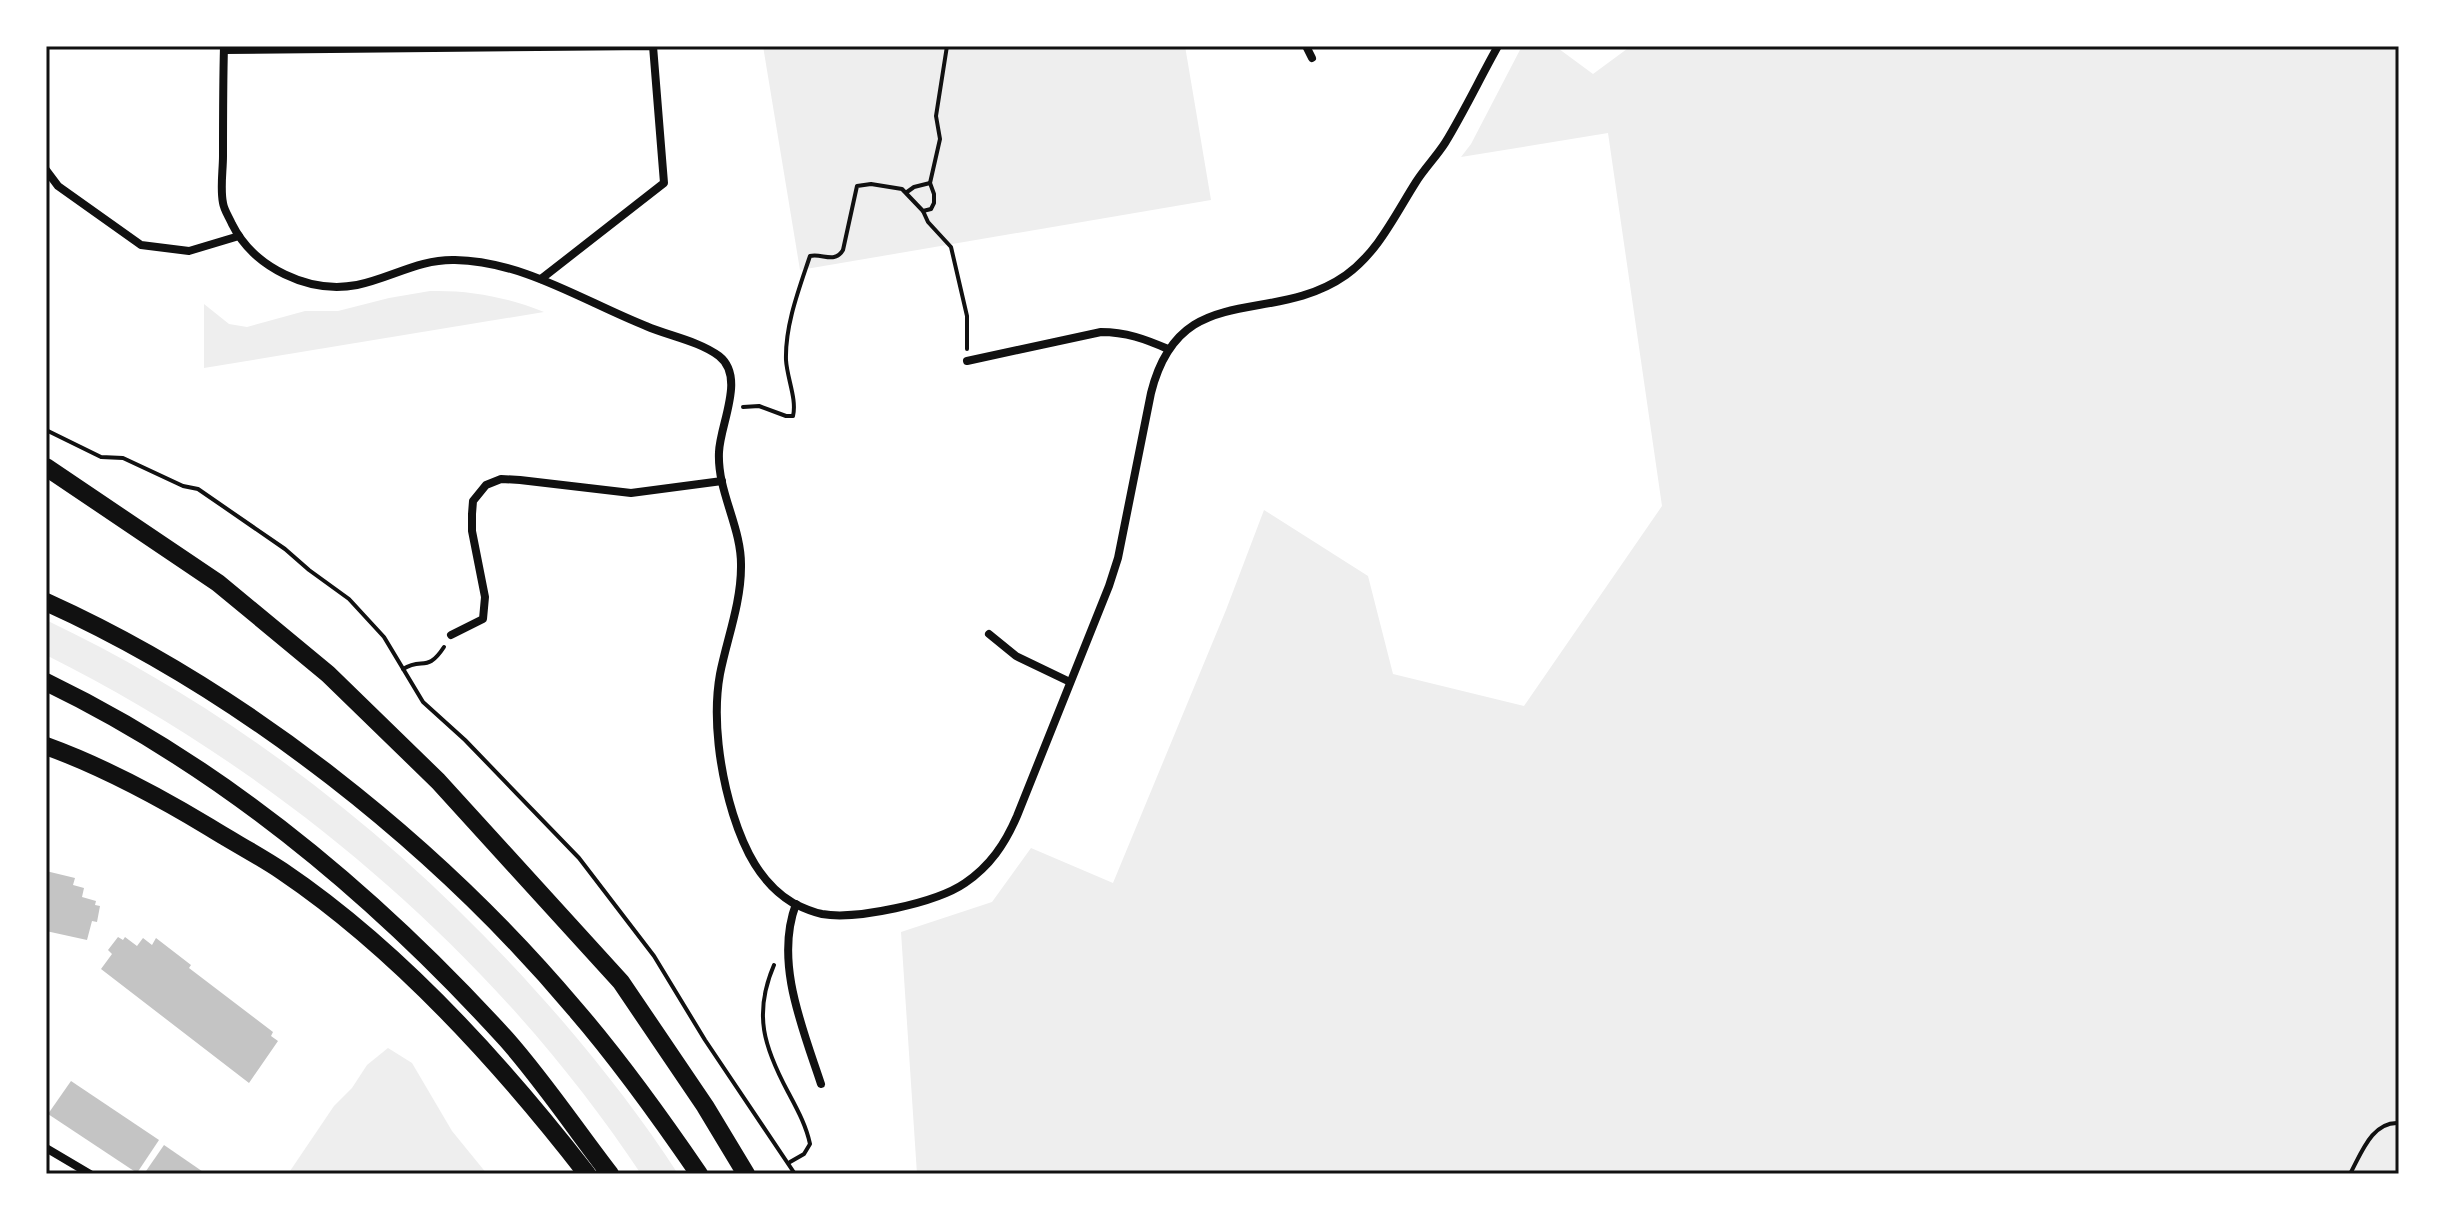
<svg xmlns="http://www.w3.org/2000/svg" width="2445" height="1220" font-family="'Source Serif 4',serif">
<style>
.green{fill:#eee}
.building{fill:#c4c4c4}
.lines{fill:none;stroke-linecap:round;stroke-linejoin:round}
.path{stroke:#111;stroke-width:4}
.minor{stroke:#111;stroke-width:8}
.motorway{stroke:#111;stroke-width:18}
.neatline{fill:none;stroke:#111;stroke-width:3}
</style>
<rect width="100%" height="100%" fill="#fff"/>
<!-- green -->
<g class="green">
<path d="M763 46H1185L1211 200 800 270Z"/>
<path d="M1522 46H1555L1593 74 1631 46H2399V1174H917L901 932 992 902 1031 848 1113 883 1226 610 1264 510 1368 576 1393 674 1524 706 1662 506 1608 133 1461 157 1471 144Z"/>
<path d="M430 291C470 290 506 297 544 312L204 368V304L229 324 247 327 305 311H338L389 298Z"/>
<path d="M46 620C246 715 421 856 565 1024 605 1071 644 1121 678 1174H641C495 954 282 773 46 655Z"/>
<path d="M388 1048 412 1063 452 1131 487 1174H288L334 1106 352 1088 367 1065Z"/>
</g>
<!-- building -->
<g class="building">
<path d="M46 871 75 878 73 885 84 888 82 897 96 901 95 905 100 906 97 922 92 921 87 940 46 931Z"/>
<path d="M118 937 123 940 125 937 137 946 143 938 152 945 156 938 191 965 189 968 273 1032 271 1036 278 1041 249 1083 101 969 112 954 108 950Z"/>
<path d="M71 1081 159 1140 137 1173 48 1114Z"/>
<path d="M164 1145 196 1167 206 1174H144Z"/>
</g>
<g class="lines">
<!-- path -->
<g class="path">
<path d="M907 192 914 187 930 183"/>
<path d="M923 211 928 222 951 247 967 316V349"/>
<path d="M743 407 759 406 786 416H793C797 399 787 378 786 360 785 325 799 289 810 256 822 253 835 264 843 250L857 186 871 184 902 189 923 211 931 209 934 203V194L930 183 940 139 936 116 947 46"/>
<path d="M46 430 101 457 123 458 183 486 198 489 285 549 309 570 349 599 384 637 423 702 465 740 579 858 654 956 705 1040 795 1174"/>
<path d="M403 669C423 657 427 673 444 647"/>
<path d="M774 965C753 1014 764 1047 788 1092 797 1109 806 1125 810 1144L804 1154 790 1162"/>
<path d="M2350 1174C2361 1154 2372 1121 2399 1123"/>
</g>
<!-- minor -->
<g class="minor">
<path d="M224 46C223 83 223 119 223 156 223 171 220 188 223 203 224 210 229 217 232 224 254 268 309 294 357 285 391 278 419 259 455 260 523 261 585 302 646 326 669 336 699 341 719 356 746 377 720 424 719 452 717 492 742 527 741 567 741 603 727 639 720 674 712 718 720 772 733 814 744 849 760 883 793 903 801 907 812 912 822 914 856 920 936 903 965 883 990 866 1005 844 1017 816L1109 586 1118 558 1151 393C1180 277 1271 328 1346 275 1378 252 1395 215 1416 182 1424 169 1436 157 1445 143 1464 112 1480 78 1498 46"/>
<path d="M1306 46 1312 58"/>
<path d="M224 50 653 46 664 183 541 279"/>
<path d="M46 170 58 186 141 245 189 251 239 236"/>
<path d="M967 361 1101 332C1126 332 1145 339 1168 349"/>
<path d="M989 634 1016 656 1070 682"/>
<path d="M451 635 483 619 485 597 472 531V514L473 501 486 485 501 479 520 480 631 493 722 481"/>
<path d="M796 904C774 962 803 1029 821 1084"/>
<path d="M46 1148 90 1174"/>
</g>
<!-- motorway -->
<g class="motorway">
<path d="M46 467 218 583 328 674 438 781 621 982 705 1106 746 1174"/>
<path d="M46 602C243 691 436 844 575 1009 620 1061 660 1117 699 1174"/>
<path d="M46 682C222 767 376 896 507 1040 544 1082 576 1130 610 1174"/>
<path d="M46 746C104 767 156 795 209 827 233 842 258 855 282 871 399 950 501 1063 587 1174"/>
</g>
</g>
<!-- border -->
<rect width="2445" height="1220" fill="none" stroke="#ffffff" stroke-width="96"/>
<rect x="48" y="48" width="2349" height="1124" class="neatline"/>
</svg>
